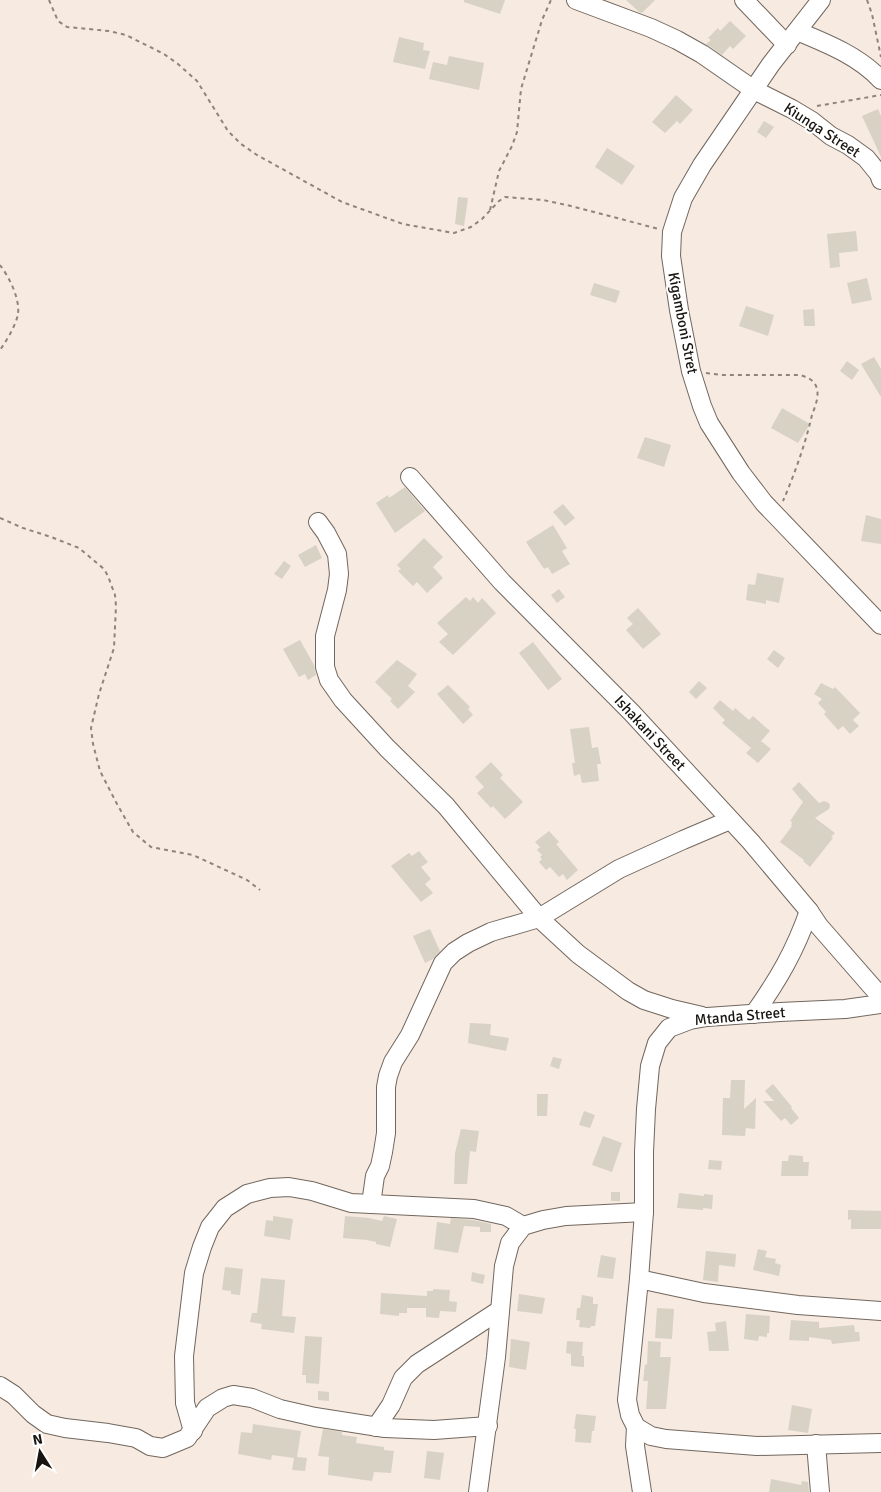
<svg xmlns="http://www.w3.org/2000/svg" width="881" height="1492" font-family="Signika,sans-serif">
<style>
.building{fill:#d8d2c5}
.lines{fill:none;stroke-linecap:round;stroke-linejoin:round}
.minor-casing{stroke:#72675e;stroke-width:20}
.path{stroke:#8d847d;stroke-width:2;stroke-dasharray:4 4;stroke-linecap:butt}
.minor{stroke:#fff;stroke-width:18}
.labels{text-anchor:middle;stroke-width:4;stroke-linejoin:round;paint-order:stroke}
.street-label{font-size:15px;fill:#181410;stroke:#fff}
</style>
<rect width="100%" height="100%" fill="#f7eae0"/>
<!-- building -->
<g class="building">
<path d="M464 0H505L500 14 464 2Z"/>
<path d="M626 0H655L642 13 639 12Z"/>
<path d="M730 21 746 36 733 49 730 46 722 55 706 44 711 40 708 38 718 28 720 31Z"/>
<path d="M399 37 424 43 423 50 430 51 425 69 393 62Z"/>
<path d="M449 56 484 63 479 90 429 79 433 62 447 65Z"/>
<path d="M676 95 693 110 680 124 677 121 665 133 652 122Z"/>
<path d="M878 109 881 116V157L862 116Z"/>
<path d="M764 121 774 127 766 138 757 132Z"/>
<path d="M607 148 635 166 622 185 595 167Z"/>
<path d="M458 197 468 198 464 226 455 224Z"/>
<path d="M856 231 858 251 839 253 840 267 830 268 827 234Z"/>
<path d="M867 278 872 300 852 304 847 283Z"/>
<path d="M594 283 620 291 616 303 590 295Z"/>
<path d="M746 306 774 315 768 336 739 326Z"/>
<path d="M814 309 815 326H804L803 310Z"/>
<path d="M874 357 881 369V397L861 364Z"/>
<path d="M847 361 859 370 852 380 840 371Z"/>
<path d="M782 408 810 424 798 443 771 428Z"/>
<path d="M645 437 671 445 664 467 637 458Z"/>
<path d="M405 487 425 511 395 533 376 503 388 495 389 498Z"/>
<path d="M563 504 575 518 565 526 553 512Z"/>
<path d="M866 515 881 519V544L861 541Z"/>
<path d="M553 525 567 548 562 551 570 564 552 574 548 567 544 569 526 542Z"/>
<path d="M424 538 443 557 433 567 443 578 427 593 417 582 413 586 398 571 401 569 397 565Z"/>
<path d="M316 545 322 558 305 567 298 555Z"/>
<path d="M284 561 291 566 282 579 274 574Z"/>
<path d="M757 573 784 578 779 603 766 600V604L746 600 748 584 755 585Z"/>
<path d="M559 589 565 597 557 603 551 595Z"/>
<path d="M466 597 470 601 473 597 478 603 482 598 496 613 453 655 439 642 448 634 437 623Z"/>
<path d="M638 608 661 634 643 649 626 630 633 624 627 618Z"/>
<path d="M300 640 314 665 316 675 308 680 305 674 299 677 283 649Z"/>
<path d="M533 642 562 679 548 690 519 653Z"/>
<path d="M774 650 785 658 778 668 767 659Z"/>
<path d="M397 660 417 674 408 686 415 692 398 709 390 701 392 699 375 682Z"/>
<path d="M699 681 707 688 696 699 689 692Z"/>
<path d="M821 683 833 689 835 687 860 713 853 720 859 726 850 734 843 726 838 730 824 714 826 712 818 703 822 699 814 694Z"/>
<path d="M448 685 470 707 468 709 473 715 463 724 437 694Z"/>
<path d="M720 700 733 711 735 708 749 720 753 716 770 731 761 741 771 749 758 763 746 753 751 748 722 723 725 720 713 708Z"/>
<path d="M589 727 592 748 598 747 601 764H597L599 781 582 783 580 774 574 776 572 763H575L570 729Z"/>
<path d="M491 762 503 775 500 778 523 802 505 819 493 806 491 808 477 793 484 787 475 777Z"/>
<path d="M799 782 819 803 824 801 829 803 830 806 829 809 815 818 835 833 831 837 833 838 810 867 803 861 804 860 780 842 792 826 791 825 792 822 790 821 803 802 792 789Z"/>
<path d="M549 831 559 842 556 844 578 870 567 880 563 874 559 877 550 867 546 870 539 862 542 859 540 857 542 855 537 850 540 847 535 842Z"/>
<path d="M419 851 428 862 421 867 431 879 425 884 433 893 421 902 391 866 409 853 412 856Z"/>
<path d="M430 929 440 951 433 959 425 963 413 936Z"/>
<path d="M470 1023 491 1024 490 1035 509 1038 506 1051 468 1043Z"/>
<path d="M553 1057 562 1059 559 1069 550 1066Z"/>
<path d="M731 1080H745L744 1109 756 1098 755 1129 746 1128 745 1136 722 1135 723 1098H730Z"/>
<path d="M773 1084 792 1107 791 1108 799 1118 791 1125 785 1118 781 1121 763 1101H774L765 1091Z"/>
<path d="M537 1094H548L547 1116H537Z"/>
<path d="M584 1111 595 1115 590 1128 579 1125Z"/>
<path d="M461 1129 479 1131 476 1152 470 1151 467 1184H454L455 1153Z"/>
<path d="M603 1136 622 1143 612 1172 592 1165Z"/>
<path d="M789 1155 803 1156V1162H809L808 1176H781L782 1161H788Z"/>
<path d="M709 1160 722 1161 721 1170 708 1169Z"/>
<rect x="611" y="1192" width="9" height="9"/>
<path d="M679 1193 704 1196V1194L713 1195 712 1209 703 1208V1210L677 1208Z"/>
<path d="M848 1210 881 1211V1229H851V1219L848 1220Z"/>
<path d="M273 1216 293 1219 290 1240 264 1236 266 1220 273 1221Z"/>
<path d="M345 1216 369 1218 382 1221 384 1216 397 1219 390 1247 376 1244V1242L367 1240 343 1238Z"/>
<path d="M451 1218 473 1220 491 1224V1232H480V1227L464 1226 458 1253 434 1249 437 1222 450 1224Z"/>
<path d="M758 1249 767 1251 765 1257 776 1259 775 1263 781 1265 779 1276 753 1270Z"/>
<path d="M706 1251 736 1254 735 1267 719 1265 718 1282 703 1280Z"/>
<path d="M601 1255 616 1258 613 1279 597 1277Z"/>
<path d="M225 1267 243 1269 240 1295 231 1294V1291L222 1290Z"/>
<path d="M472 1272 485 1275 483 1284 471 1281Z"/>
<path d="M261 1278 285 1280 282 1316 296 1317 294 1333 261 1329 262 1324 250 1322 252 1313H257Z"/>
<path d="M433 1289 450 1290 449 1301 457 1302 456 1312 440 1311 439 1318 426 1317V1308H407V1313H399V1316L380 1314 381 1293 427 1296V1291H433Z"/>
<path d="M519 1294 545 1298 542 1314 517 1311Z"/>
<path d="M582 1295 593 1297V1304H598L595 1326H591L590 1328 579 1327 580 1320H576L577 1308H580Z"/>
<path d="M657 1308 674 1309 672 1339 655 1338Z"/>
<path d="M746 1314 770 1316 769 1333H767V1337L759 1336 758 1341 744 1339Z"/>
<path d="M791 1320 819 1322V1328L854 1325 855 1332H859L860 1341 832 1344 831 1340 809 1337V1341L789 1340Z"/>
<path d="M726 1321 729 1351H709L707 1332 716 1331 715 1323Z"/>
<path d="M305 1336 322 1337 319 1384 306 1383V1375H302Z"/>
<path d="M511 1339 530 1342 526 1370 509 1367Z"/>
<path d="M567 1341 583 1342 582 1356H584V1367L571 1366V1354L566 1353Z"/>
<path d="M648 1341 661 1342 660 1357H671L666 1409H646L648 1381H643L645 1364 647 1365Z"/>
<path d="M318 1391 329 1392V1401L318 1400Z"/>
<path d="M792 1405 812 1409 808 1433 788 1430Z"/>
<path d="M576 1414 596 1416 594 1431H592L591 1443 575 1442 576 1429H574Z"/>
<path d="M253 1424 301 1431 297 1457 307 1458 305 1471 292 1470 294 1458 272 1455 271 1460 238 1454 241 1432 252 1433Z"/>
<path d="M323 1429 342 1432V1435L357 1437 356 1443 384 1447V1450L394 1451 391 1473 374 1472 372 1481 328 1475 329 1457 318 1456Z"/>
<path d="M427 1451 444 1453 440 1480 424 1478Z"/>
<path d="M771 1479 801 1485 802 1481 808 1482 809 1492H769Z"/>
</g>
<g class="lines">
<!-- minor casing -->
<g class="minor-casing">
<g id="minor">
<path d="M576 0 651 28 677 40 702 54 754 90 792 109 812 121 831 136 848 145 866 158 879 174 881 180"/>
<path d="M744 0 787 45"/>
<path d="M821 0 771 64 702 165 683 198 672 232 671 256 679 310 691 371 702 406 709 423 741 473 764 503 881 625"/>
<path d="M797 31C826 43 859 56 881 80"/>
<path d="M410 477 502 582 632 713 751 842 809 911 819 926 881 997"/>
<path d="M318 522 326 533 337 554 339 574 337 590 325 636V667L329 680 343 700 387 748 446 806 539 918 578 954 628 991 644 1000 672 1009 702 1016"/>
<path d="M881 1004 845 1009 780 1012 707 1017 690 1020 669 1028 657 1043 650 1066 646 1109 644 1152V1212L639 1279 627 1400 630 1415 636 1427 651 1436 666 1439 757 1446 881 1443"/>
<path d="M754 1014C778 980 795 951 809 911"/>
<path d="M371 1204 375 1176 380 1166 383 1152 386 1133V1087L388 1076 393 1062 410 1035 443 963 454 952 468 943 491 932 539 918 619 869 683 840 730 820"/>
<path d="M639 1279 704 1293 798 1305 881 1311"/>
<path d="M0 1386 14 1395 33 1414 47 1424 65 1428 108 1433 136 1438 150 1446 163 1448 187 1438 207 1408 223 1398 233 1395 252 1398 280 1409 315 1417 385 1428 434 1430 488 1426"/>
<path d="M376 1427 391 1405 403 1378 417 1364 500 1310"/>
<path d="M636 1427 635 1446 642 1492"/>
<path d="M193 1431 185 1403 184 1356 194 1273 202 1247 210 1227 225 1208 247 1194 270 1188 289 1187 312 1191 351 1203 474 1209 506 1216 523 1226"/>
<path d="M816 1444 820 1492"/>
<path d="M478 1492 496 1357 504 1266 510 1243 523 1226 543 1220 566 1216 644 1212"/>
</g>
</g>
<!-- path -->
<g class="path">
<path d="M49 0 58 21 67 27 109 31 126 35 164 54 178 64 197 81 228 131 241 144 257 155 342 202 403 224 454 233 471 227 482 219 499 201 505 197 543 200 571 206 659 229"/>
<path d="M867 0 872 14 881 57"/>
<path d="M817 106 881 95"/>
<path d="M490 210 499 171 512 146 517 132 521 89 542 20 551 0"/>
<path d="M0 265C9 277 20 298 18 314 16 325 7 340 0 350"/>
<path d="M706 373 723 375H800C807 377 815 380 817 389 819 397 815 407 812 415 805 445 795 473 783 501"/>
<path d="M0 518 23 528 51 537 79 548 104 569 108 576 115 595 116 606 114 648 99 694 91 728 93 744 100 771 117 804 133 832 151 847 193 855 247 880 260 890"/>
</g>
<!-- minor -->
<use href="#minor" class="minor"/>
</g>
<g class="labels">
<!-- street labels -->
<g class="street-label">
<text transform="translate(822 130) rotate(33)" y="5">Kiunga Street</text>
<text transform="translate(683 323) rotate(79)" y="5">Kigamboni Stret</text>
<text transform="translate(650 733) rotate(47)" y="5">Ishakani Street</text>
<text transform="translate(740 1016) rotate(-5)" y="5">Mtanda Street</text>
</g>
</g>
<!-- north arrow -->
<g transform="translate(40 1452) rotate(349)" stroke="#ffffff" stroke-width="4" paint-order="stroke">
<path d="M0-4L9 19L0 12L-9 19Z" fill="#181410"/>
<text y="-8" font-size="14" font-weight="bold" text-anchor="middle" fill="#181410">N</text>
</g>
</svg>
